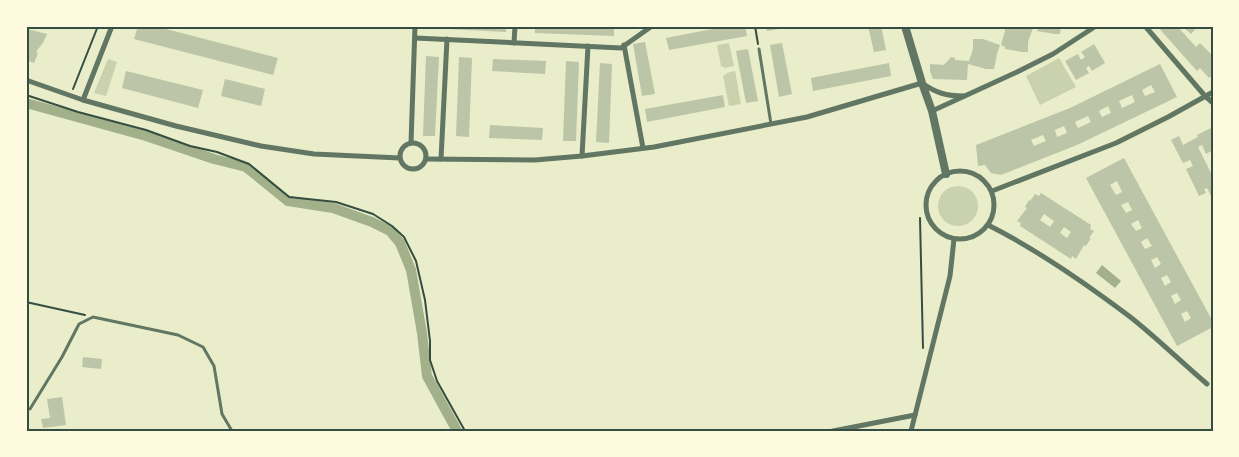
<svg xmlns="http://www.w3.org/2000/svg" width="1239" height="457" font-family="'PT Sans',sans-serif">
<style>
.green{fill:#cad2ad}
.water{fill:#a3b18a}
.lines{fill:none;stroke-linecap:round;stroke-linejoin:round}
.canal{stroke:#a3b18a;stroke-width:10}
.building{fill:#bcc5a7;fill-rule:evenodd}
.path{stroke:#344e41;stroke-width:2}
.service{stroke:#617663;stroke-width:3}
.minor{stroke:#617663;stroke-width:5}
.tertiary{stroke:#617663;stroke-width:8}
.neatline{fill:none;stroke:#344e41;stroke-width:2}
</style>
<rect width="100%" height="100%" fill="#e9edc9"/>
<!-- green -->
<g class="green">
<path d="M729 43 734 66 725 68 721 66 717 45Z"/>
<path d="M1059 58 1076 87 1040 105 1026 76Z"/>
<path d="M108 59 117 62 106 96 94 93Z"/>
<path d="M735 71 741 104 729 106 723 76 727 73Z"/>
<circle cx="958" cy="206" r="20"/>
</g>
<!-- water -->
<path class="water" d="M1102 265 1121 281 1115 288 1096 273Z"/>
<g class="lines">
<!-- canal -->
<path class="canal" d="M26 103 146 136 214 159 246 167 288 201 333 208 372 222 390 231 400 243 411 270 422 333 427 376 457 431"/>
</g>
<!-- building -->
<g class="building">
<path d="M138 26H154L278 58 273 75 134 39Z"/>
<path d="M427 26H506V32L427 28Z"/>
<path d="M535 26H614V36L535 33Z"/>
<path d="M728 26H745L747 36 669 50 666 38Z"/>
<path d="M766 26H791V27L767 31Z"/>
<path d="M868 26H881L886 50 874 52Z"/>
<path d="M1005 26 1029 27 1061 26 1060 34H1055L1037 31 1038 29 1033 28 1028 42V52H1022L1005 49V47L1001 45 1005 31Z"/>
<path d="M1157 26H1177L1196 47 1200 43 1213 56V75L1209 78 1200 68 1197 71Z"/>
<path d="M1182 26H1198L1191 34Z"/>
<path d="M27 29 47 34 43 43 38 49 36 52 38 53 34 63 26 60Z"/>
<path d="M973 39H983L1000 45 997 54 994 69H986L968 64 967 80 933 79 930 71V64L944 65 951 57 955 58V60L969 61 973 49Z"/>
<path d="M645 42 655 94 642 96 633 44Z"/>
<path d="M782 43 792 94 779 97 770 45Z"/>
<path d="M1094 44 1105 63 1092 71 1089 66 1086 68 1089 73 1076 80 1065 61 1078 54 1081 60 1085 57 1081 52Z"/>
<path d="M748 49 758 101 746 103 736 51Z"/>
<path d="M426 56 439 57 435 136H423Z"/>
<path d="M459 57 472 58 469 137 456 136Z"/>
<path d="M493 59 546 61 545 74 492 71Z"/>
<path d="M566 61 579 62 576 141H563Z"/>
<path d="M600 63 612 64 609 143 596 142Z"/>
<path d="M889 63 891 76 813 91 811 78Z"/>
<path d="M1160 64 1177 97 1077 145 1001 175 991 173 985 165 978 166 976 145 1070 108ZM1151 85 1155 92 1145 96 1142 90ZM1132 95 1135 102 1122 108 1119 101ZM1108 106 1111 113 1102 117 1099 111ZM1088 116 1091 122 1078 128 1075 122ZM1064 126 1067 133 1057 137 1055 130ZM1043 135 1046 141 1034 146 1031 140Z"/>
<path d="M126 71 203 90 198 108 122 88Z"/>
<path d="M225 79 265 89 261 106 221 96Z"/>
<path d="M723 95 725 107 647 122 645 109Z"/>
<path d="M490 125 543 128 542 140 489 138Z"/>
<path d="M1213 127V150L1206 154 1202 145 1198 147 1213 177V200L1207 188 1204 189 1206 193 1199 196 1186 169 1193 166 1190 160 1183 163 1171 140 1179 136 1183 145 1198 137 1197 135Z"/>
<path d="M1124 158 1213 322V327L1177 346 1086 178ZM1117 181 1122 192 1116 195 1110 185ZM1128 202 1132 210 1126 213 1121 205ZM1138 220 1142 228 1136 231 1131 224ZM1147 238 1152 246 1145 249 1141 242ZM1157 257 1161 264 1155 268 1151 260ZM1167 275 1171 282 1165 286 1161 278ZM1177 293 1181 300 1175 304 1171 296ZM1187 311 1191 318 1185 322 1181 314Z"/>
<path d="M1041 193 1091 225 1090 229 1094 231 1089 238H1091L1086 246 1084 245 1076 259 1072 256 1071 259 1020 226 1021 223 1017 221 1027 208 1025 207 1029 200 1030 201 1035 194 1039 196ZM1044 214 1054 221 1050 227 1040 220ZM1064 227 1071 232 1067 238 1060 233Z"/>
<path d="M83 357 102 359 101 369 82 367Z"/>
<path d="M62 397 66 425 43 428 41 419 50 418 47 399Z"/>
</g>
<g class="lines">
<!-- path -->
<g class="path">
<path d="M755 26 758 44"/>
<path d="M73 89 98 26"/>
<path d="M26 95 78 112 146 130 190 146 217 152 249 164 289 197 336 202 373 214 392 226 404 237 416 261 425 300 430 341V360L437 381 465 431"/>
<path d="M920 218 923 348"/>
<path d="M26 302 85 315"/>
</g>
<!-- service -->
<g class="service">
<path d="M759 49 771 124"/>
<path d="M30 409 62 357 79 324 93 317 178 335 203 347 214 366 222 414 232 431"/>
</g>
<!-- minor -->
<g class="minor">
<path d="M1145 26 1205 96 1213 103"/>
<path d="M415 38 621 48 652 26"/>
<path d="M514 43 515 26"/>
<path d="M624 45 643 148"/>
<path d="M26 80 83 100 176 126 261 146 314 154 400 158"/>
<path d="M83 100 112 26"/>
<path d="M932 111 1017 72 1053 54 1096 26"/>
<circle cx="413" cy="156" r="13"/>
<path d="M411 143 415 26"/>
<path d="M582 156 588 46"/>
<path d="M426 159 535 160 582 156 654 147 807 117 922 83C936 93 946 96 964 96"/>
<path d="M441 159 447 39"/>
<circle cx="960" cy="205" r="34"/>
<path d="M992 191 1116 143 1168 117 1213 92"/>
<path d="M988 225C1038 250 1085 283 1129 316 1156 337 1181 362 1207 384"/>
<path d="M833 431 915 415"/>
<path d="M911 431 950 276 954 239"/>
</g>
<!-- tertiary -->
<path class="tertiary" d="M905 26 922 83 932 111 946 174"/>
</g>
<!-- border -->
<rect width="1239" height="457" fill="none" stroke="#fefae0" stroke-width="55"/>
<rect x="28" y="28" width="1184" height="402" class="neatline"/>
</svg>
